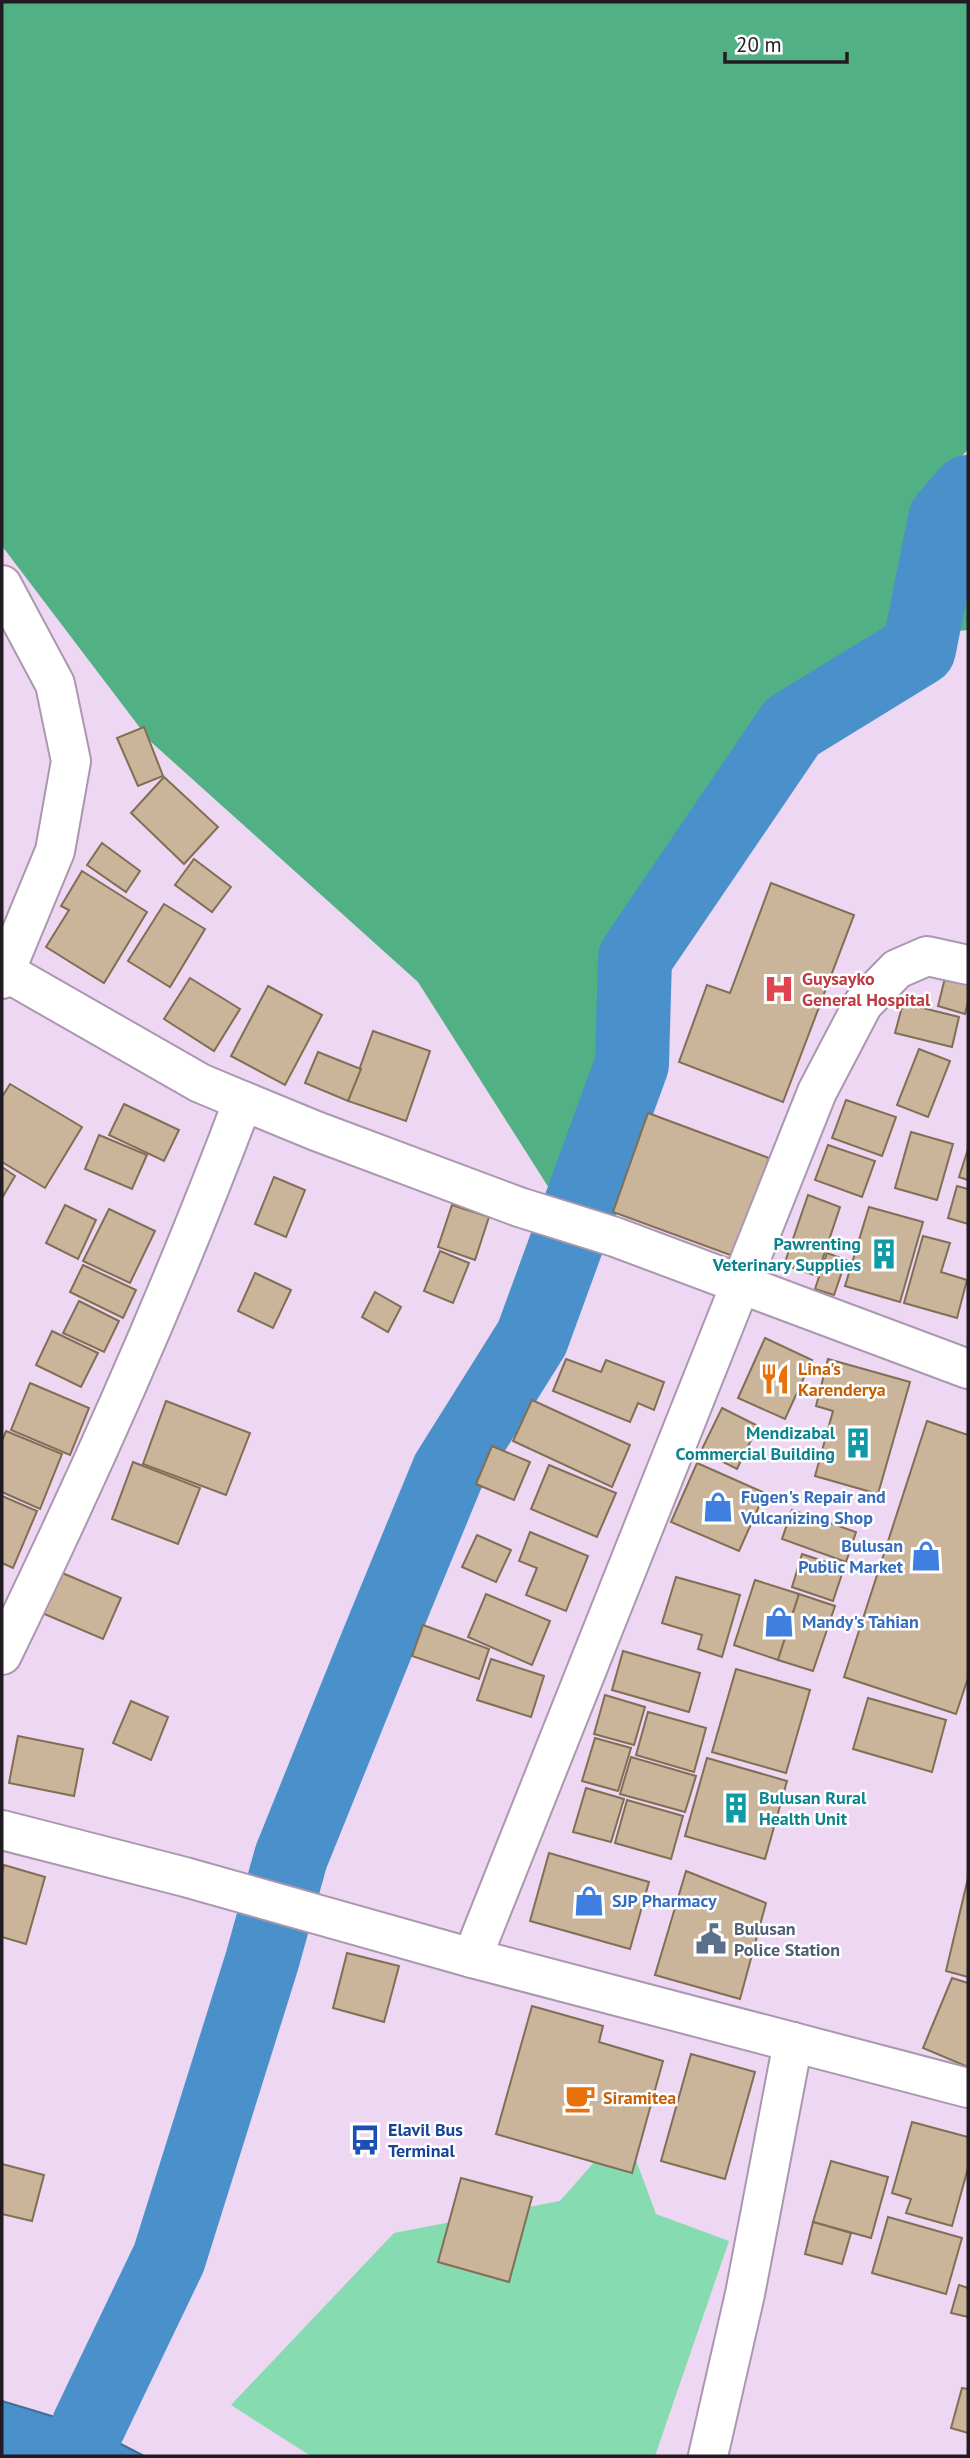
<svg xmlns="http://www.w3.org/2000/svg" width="970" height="2458" font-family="'PT Sans',sans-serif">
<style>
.green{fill:#86dbb0}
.forest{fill:#51b084}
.water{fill:#4a91cb;stroke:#3e6e99;stroke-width:2}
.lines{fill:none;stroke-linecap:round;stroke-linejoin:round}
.river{stroke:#4a91cb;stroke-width:74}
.building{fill:#cab59a;stroke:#816e55;stroke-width:2}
.minor-casing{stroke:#ab97b0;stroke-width:42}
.tertiary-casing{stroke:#ab97b0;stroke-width:42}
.secondary-casing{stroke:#ab97b0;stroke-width:42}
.minor{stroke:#fff;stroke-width:38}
.tertiary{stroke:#fff;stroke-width:38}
.secondary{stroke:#fff;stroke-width:38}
.labels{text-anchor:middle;stroke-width:5;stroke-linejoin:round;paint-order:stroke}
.health-label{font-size:18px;font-weight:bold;fill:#be3a42;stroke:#fff;text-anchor:start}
.culture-label{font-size:18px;font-weight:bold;fill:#0d838f;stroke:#fff;text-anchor:end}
.food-label{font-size:18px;font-weight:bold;fill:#c56008;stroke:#fff;text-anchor:start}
.shop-label{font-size:18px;font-weight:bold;fill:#366cbe;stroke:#fff;text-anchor:start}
.service-label{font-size:18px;font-weight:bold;fill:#4e5e75;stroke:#fff;text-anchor:start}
.transit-label{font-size:18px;font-weight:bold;fill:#164399;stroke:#fff;text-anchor:start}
</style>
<rect width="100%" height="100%" fill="#edd7f2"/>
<!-- green -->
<path class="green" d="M624 2128 656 2214 729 2241 655 2456H311L231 2405 394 2233 560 2201Z"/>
<!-- forest -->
<g class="forest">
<path d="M2 2H968V449L927 499 897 634 782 714 614 954 615 1064 561 1207 418 982 150 741 2 546Z"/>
<path d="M968 504V630L938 633 952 524Z"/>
</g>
<!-- water -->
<path class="water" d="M2 2401 88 2427 144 2456H2Z"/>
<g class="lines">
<!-- river -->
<path class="river" d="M88 2427 169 2258 262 1961 291 1857 377 1644 448 1472 532 1338 632 1064 635 958 792 727 919 649 945 519 968 492"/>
</g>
<!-- building -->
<g class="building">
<path d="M144 727 163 776 138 786 117 738Z"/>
<path d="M164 777 218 827 184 864 131 813Z"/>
<path d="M102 843 140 871 126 892 87 865Z"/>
<path d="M194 859 231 887 212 912 175 885Z"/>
<path d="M82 871 147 912 104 983 46 947 69 910 61 906Z"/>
<path d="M771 883 854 915 783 1102 679 1062 707 985 730 993Z"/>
<path d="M164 904 205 929 170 987 128 961Z"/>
<path d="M946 974 968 979V1002L965 1014 938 1006Z"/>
<path d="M190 978 240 1009 214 1051 164 1019Z"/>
<path d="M268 986 322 1015 285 1085 231 1056Z"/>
<path d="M903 1003 959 1017 952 1047 895 1033Z"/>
<path d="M373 1031 430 1051 406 1121 348 1101Z"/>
<path d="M919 1049 950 1061 928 1117 897 1105Z"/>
<path d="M318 1052 361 1069 348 1101 305 1083Z"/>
<path d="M10 1084 82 1127 45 1188 2 1162V1097Z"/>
<path d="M846 1100 896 1117 882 1156 832 1138Z"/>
<path d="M124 1104 179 1130 164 1161 109 1135Z"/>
<path d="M648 1113 769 1158 733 1256 613 1212Z"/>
<path d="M911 1132 953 1144 937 1200 895 1188Z"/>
<path d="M99 1135 147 1155 132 1189 85 1169Z"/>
<path d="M828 1145 875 1161 862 1197 815 1180Z"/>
<path d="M968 1149V1180L959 1177Z"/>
<path d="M2 1167 15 1176 2 1198Z"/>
<path d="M274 1177 305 1190 286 1237 255 1224Z"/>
<path d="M957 1186 968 1189V1224L948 1218Z"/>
<path d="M808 1195 840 1207 817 1276 784 1265Z"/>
<path d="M65 1205 96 1220 78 1259 46 1243Z"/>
<path d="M452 1205 489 1217 475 1260 438 1247Z"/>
<path d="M869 1207 923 1222 900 1302 845 1286Z"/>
<path d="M109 1209 155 1231 130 1283 83 1261Z"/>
<path d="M923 1236 950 1243 941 1272 967 1280 957 1318 904 1303Z"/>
<path d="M440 1251 469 1263 453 1303 424 1291Z"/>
<path d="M827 1253 846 1260 834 1295 815 1289Z"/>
<path d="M83 1265 136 1290 123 1318 70 1292Z"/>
<path d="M255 1273 291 1290 273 1328 238 1311Z"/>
<path d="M375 1292 401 1307 388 1332 362 1317Z"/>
<path d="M79 1301 119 1321 104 1352 63 1333Z"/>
<path d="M52 1331 98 1353 81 1387 36 1365Z"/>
<path d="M765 1338 812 1360 785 1419 738 1398Z"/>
<path d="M566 1359 601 1372 606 1360 664 1382 654 1410 638 1403 630 1422 553 1391Z"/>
<path d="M828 1359 910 1382 878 1494 815 1476 833 1411 816 1406Z"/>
<path d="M30 1383 89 1408 70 1455 11 1430Z"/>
<path d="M532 1400 630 1445 612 1487 513 1441Z"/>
<path d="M166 1401 250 1433 226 1495 143 1464Z"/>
<path d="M722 1408 758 1426 737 1469 701 1451Z"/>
<path d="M927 1421 968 1435V1678L956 1714 844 1677Z"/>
<path d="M6 1431 62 1454 40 1509 2 1492V1441Z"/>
<path d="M492 1446 530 1462 514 1500 476 1484Z"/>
<path d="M133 1462 200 1488 178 1544 112 1519Z"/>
<path d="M697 1463 765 1493 739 1551 671 1522Z"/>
<path d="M549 1465 616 1493 597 1537 531 1509Z"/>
<path d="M2 1496 37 1511 13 1568 2 1563Z"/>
<path d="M792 1510 856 1532 846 1562 782 1539Z"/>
<path d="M530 1532 588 1556 566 1611 526 1595 537 1568 519 1561Z"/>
<path d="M477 1535 511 1550 496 1582 462 1567Z"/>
<path d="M802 1554 844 1568 833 1601 792 1587Z"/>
<path d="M60 1572 121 1598 103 1639 42 1613Z"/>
<path d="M676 1577 740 1595 722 1657 698 1649 702 1635 662 1623Z"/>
<path d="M755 1580 799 1594 778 1660 734 1645Z"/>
<path d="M486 1594 550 1621 532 1665 468 1637Z"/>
<path d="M799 1594 835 1606 813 1671 778 1660Z"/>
<path d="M423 1625 489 1649 479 1679 412 1656Z"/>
<path d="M623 1651 700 1673 689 1712 612 1690Z"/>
<path d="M491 1659 544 1676 531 1717 477 1700Z"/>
<path d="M736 1669 810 1690 786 1773 712 1752Z"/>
<path d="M605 1695 645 1707 634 1745 594 1734Z"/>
<path d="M868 1698 946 1720 932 1772 853 1749Z"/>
<path d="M131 1701 168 1717 151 1760 113 1743Z"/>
<path d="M648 1712 706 1728 694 1772 636 1755Z"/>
<path d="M18 1736 83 1749 74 1796 9 1783Z"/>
<path d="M595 1738 631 1748 618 1791 582 1781Z"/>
<path d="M631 1757 696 1776 685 1812 620 1794Z"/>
<path d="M707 1758 787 1781 765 1859 685 1836Z"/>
<path d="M586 1788 624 1799 611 1842 573 1832Z"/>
<path d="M627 1800 683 1816 671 1859 615 1843Z"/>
<path d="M549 1853 649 1882 630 1949 530 1921Z"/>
<path d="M4 1865 45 1877 26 1944 2 1937V1873Z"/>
<path d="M686 1871 766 1903 740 1999 655 1975Z"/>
<path d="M968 1878V1977L946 1971Z"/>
<path d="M347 1953 399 1966 384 2022 333 2008Z"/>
<path d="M952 1978 968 1983V2067L923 2048Z"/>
<path d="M532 2006 603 2026 599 2042 663 2061 632 2173 496 2134Z"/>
<path d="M691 2054 755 2072 725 2179 661 2161Z"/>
<path d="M912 2122 968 2137V2168L952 2226 906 2213 911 2199 892 2193Z"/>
<path d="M831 2161 888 2177 871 2238 813 2222Z"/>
<path d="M2 2164 44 2175 32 2221 2 2214Z"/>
<path d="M461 2178 532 2197 509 2282 438 2262Z"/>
<path d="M888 2217 962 2238 946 2294 872 2273Z"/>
<path d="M813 2222 851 2233 842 2264 805 2254Z"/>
<path d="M959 2285 968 2288V2317L951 2313Z"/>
<path d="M962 2388 968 2389V2433L951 2428Z"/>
</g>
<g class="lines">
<!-- minor casing -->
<g class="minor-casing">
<g id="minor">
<path d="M2 1655C90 1474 172 1290 243 1101"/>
<path d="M472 1958 817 1092 863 1004 897 969 927 956 968 965"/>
<path d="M708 2456 745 2294 793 2042"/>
</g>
</g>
<!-- tertiary casing -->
<g class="tertiary-casing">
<path id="tertiary" d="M6 972 200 1083 243 1101 316 1131 519 1207 615 1237 968 1369"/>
</g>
<!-- secondary casing -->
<g class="secondary-casing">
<g id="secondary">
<path d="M2 585 55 684 71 761 55 851 2 979"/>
<path d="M2 1830 185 1877 472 1958 968 2088"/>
</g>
</g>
<!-- minor -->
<use href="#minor" class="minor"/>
<!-- tertiary -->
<use href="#tertiary" class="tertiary"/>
<!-- secondary -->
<use href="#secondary" class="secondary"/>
</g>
<!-- icons -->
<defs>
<g id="hospital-bare" transform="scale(2.415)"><path d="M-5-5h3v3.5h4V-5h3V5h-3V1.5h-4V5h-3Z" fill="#e0444e" stroke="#fff" stroke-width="2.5" paint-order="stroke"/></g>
<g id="building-bare" transform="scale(2.415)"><path d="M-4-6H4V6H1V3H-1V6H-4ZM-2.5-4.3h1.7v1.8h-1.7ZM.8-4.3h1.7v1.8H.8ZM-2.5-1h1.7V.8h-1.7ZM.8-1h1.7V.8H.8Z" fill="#0f9aa8" stroke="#fff" stroke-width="2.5" paint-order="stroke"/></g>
<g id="restaurant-bare" transform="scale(2.415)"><path d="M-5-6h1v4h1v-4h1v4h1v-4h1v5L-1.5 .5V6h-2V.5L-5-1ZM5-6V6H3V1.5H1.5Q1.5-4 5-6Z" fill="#e8710a" stroke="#fff" stroke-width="2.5" paint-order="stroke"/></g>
<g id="shop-bare" transform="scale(2.415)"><path d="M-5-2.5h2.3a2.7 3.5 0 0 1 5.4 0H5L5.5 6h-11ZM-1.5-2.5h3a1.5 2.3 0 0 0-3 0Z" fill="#3f7fe0" stroke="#fff" stroke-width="2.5" paint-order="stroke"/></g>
<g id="civic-bare" transform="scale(2.415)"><path d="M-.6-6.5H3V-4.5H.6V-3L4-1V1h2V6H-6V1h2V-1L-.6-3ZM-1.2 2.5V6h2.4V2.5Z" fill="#5c6f8a" stroke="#fff" stroke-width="2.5" paint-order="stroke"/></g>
<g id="cafe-bare" transform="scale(2.415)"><path d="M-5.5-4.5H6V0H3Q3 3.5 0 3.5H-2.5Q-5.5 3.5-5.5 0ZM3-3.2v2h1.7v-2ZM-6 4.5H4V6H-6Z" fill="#e8710a" stroke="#fff" stroke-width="2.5" paint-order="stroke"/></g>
<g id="bus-bare" transform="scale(2.415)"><path d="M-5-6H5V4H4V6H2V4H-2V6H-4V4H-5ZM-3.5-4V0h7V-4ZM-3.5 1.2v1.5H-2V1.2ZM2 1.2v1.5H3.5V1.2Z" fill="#1a4fb4" stroke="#fff" stroke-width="2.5" paint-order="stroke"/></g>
</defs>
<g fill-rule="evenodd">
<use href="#hospital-bare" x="779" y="989"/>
<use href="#building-bare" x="884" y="1254"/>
<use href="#restaurant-bare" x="775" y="1379"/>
<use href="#building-bare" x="858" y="1443"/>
<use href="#shop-bare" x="718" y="1507"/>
<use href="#shop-bare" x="926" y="1556"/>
<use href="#shop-bare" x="779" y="1622"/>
<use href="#building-bare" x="736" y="1808"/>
<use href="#shop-bare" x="589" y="1901"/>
<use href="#civic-bare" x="711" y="1939"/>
<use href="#cafe-bare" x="580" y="2098"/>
<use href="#bus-bare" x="365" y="2140"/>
</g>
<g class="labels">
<!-- health labels -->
<g class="health-label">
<text x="802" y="985">Guysayko<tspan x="802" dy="21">General Hospital</tspan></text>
</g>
<!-- culture labels -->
<g class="culture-label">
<text x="861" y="1250">Pawrenting<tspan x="861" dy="21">Veterinary Supplies</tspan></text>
<text x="835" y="1439">Mendizabal<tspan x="835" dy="21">Commercial Building</tspan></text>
<text x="759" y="1804" text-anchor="start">Bulusan Rural<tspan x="759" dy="21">Health Unit</tspan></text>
</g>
<!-- food labels -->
<g class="food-label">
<text x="798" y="1375">Lina's<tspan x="798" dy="21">Karenderya</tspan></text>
<text x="603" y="2104">Siramitea</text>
</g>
<!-- shop labels -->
<g class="shop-label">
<text x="741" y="1503">Fugen's Repair and<tspan x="741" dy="21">Vulcanizing Shop</tspan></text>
<text x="903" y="1552" text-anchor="end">Bulusan<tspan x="903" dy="21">Public Market</tspan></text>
<text x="802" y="1628">Mandy's Tahian</text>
<text x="612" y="1907">SJP Pharmacy</text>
</g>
<!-- service labels -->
<g class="service-label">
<text x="734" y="1935">Bulusan<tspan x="734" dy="21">Police Station</tspan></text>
</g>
<!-- transit labels -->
<g class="transit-label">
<text x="388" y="2136">Elavil Bus<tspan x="388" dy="21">Terminal</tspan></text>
</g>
</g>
<!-- border -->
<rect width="970" height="2458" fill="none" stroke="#231b24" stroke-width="7"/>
<!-- scale -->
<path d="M725 52v10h122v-10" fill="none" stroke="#231b24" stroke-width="3.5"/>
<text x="736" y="52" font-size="21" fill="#231b24" stroke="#ffffff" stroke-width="5" paint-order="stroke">20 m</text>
</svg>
